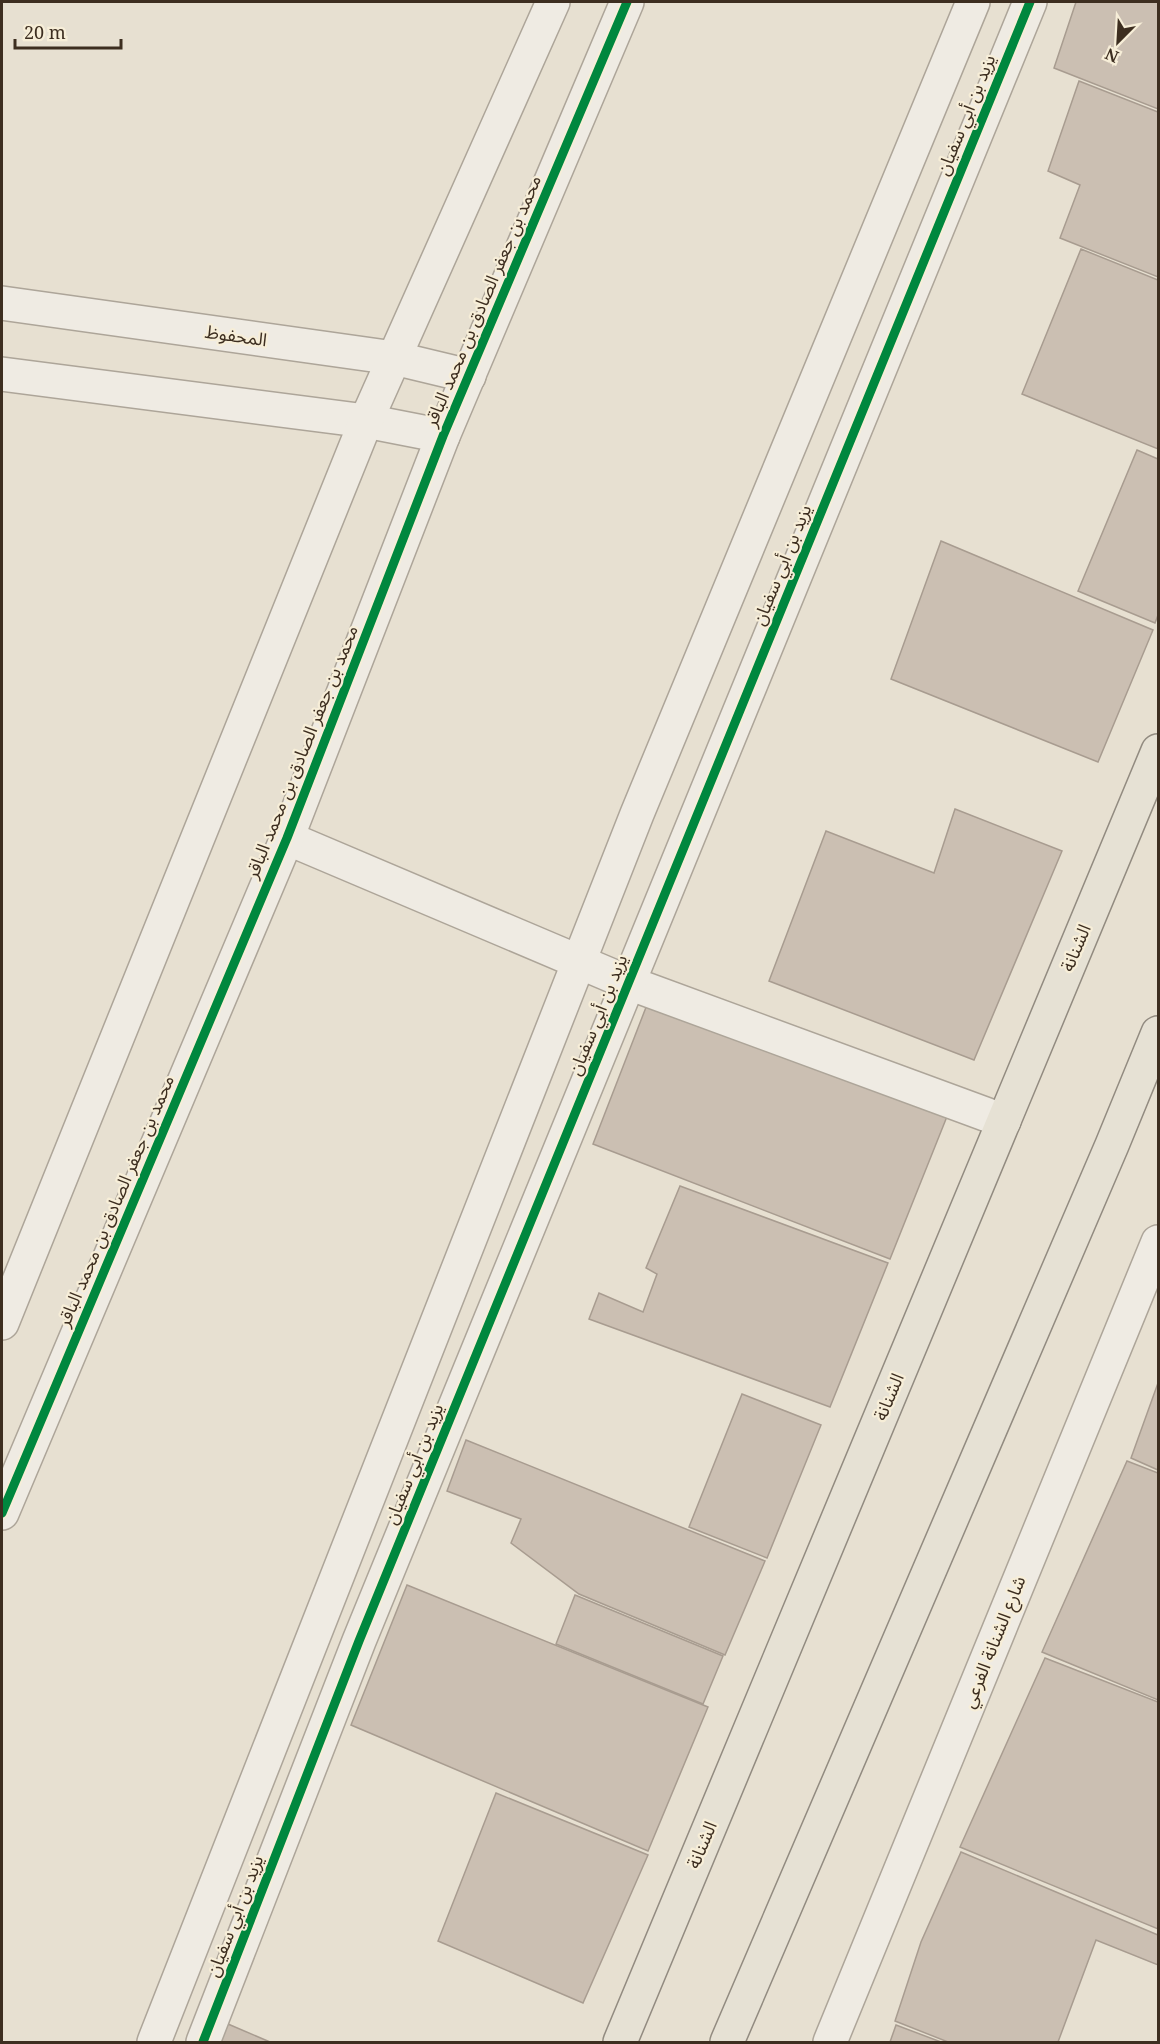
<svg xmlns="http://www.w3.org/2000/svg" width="1160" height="2044" font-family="'Noto Serif','Noto Sans Arabic',serif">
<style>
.building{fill:#cbbfb2;stroke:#a89c90;stroke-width:1.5}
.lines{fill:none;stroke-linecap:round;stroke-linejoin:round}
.minor-casing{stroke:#ada599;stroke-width:36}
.major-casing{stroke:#928b80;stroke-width:36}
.minor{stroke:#efebe3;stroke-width:33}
.major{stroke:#e6e1d4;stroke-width:33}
.cycleway-casing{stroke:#f7eed8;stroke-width:13}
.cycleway{stroke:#00873e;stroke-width:9}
.labels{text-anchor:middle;stroke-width:4.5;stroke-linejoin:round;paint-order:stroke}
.street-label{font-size:18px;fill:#3d2e20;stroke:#f7eed8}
</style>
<rect width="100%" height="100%" fill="#e7e0d1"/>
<!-- building -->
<g class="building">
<path d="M1076 2H1158V109L1054 68Z"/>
<path d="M1079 81 1158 112V277L1060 238 1080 185 1048 171Z"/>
<path d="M1081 249 1158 280V449L1022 394Z"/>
<path d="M1137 450 1158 459V615L1155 623 1078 591Z"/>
<path d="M941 541 1153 630 1098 762 891 679Z"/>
<path d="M955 809 1062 851 974 1060 769 981 826 831 934 873Z"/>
<path d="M650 997 950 1109 890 1259 593 1144Z"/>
<path d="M680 1186 888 1263 830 1407 589 1319 599 1293 643 1312 657 1274 646 1268Z"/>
<path d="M1158 1383V1470L1131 1458Z"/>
<path d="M742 1394 821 1425 767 1558 689 1527Z"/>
<path d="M466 1440 765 1561 725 1655 579 1594 511 1543 521 1519 447 1491Z"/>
<path d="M1127 1461 1158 1473V1700L1042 1652Z"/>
<path d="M407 1585 708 1707 648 1851 351 1725Z"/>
<path d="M575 1595 723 1656 703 1704 556 1644Z"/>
<path d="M1045 1658 1158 1702V1929L960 1847Z"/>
<path d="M496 1793 648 1855 583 2003 438 1941Z"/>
<path d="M961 1852 1158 1935V1965L1096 1940 1058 2042H948L895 2021 921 1942Z"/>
<path d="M228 2024 270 2042H220Z"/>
<path d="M896 2025 941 2042H890Z"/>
</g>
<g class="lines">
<!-- minor casing -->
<g class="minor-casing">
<g id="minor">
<path d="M2 303 394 358 469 376"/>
<path d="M2 374 366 421 443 436"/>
<path d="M287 838 629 983 1004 1121"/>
<path d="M2 1323 366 421 553 2"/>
<path d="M2 1513 287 838 443 436 627 2"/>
<path d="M154 2042 637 814 973 2"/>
<path d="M203 2042 359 1641 1030 2"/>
<path d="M830 2042 1158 1242"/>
</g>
</g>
<!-- major casing -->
<g class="major-casing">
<g id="major">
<path d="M620 2042 1158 751"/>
<path d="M727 2042 1112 1145 1158 1033"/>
</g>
</g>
<!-- minor -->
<use href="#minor" class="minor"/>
<!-- major -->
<use href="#major" class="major"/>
<!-- cycleway casing -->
<g class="cycleway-casing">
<g id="cycleway">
<path d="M2 1513 287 838 443 436 627 2"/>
<path d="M203 2042 359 1641 1030 2"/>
</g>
</g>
<!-- cycleway -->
<use href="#cycleway" class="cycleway"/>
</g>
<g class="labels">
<!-- street labels -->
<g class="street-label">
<text transform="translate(966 115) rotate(-68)" y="6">يزيد بن أبي سفيان</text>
<text transform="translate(483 301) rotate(-67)" y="6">محمد بن جعفر الصادق بن محمد الباقر</text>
<text transform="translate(236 336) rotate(8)" y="6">المحفوظ</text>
<text transform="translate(782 565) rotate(-68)" y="6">يزيد بن أبي سفيان</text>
<text transform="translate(302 752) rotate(-68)" y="6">محمد بن جعفر الصادق بن محمد الباقر</text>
<text transform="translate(1076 948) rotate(-67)" y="6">الشنانة</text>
<text transform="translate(598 1015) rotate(-68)" y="6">يزيد بن أبي سفيان</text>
<text transform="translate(116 1201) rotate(-67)" y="6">محمد بن جعفر الصادق بن محمد الباقر</text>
<text transform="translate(889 1397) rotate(-67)" y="6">الشنانة</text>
<text transform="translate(414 1464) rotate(-68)" y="6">يزيد بن أبي سفيان</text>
<text transform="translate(994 1642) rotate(-68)" y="6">شارع الشنانة الفرعي</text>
<text transform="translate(702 1845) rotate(-67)" y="6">الشنانة</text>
<text transform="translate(235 1916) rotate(-69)" y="6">يزيد بن أبي سفيان</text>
</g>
</g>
<!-- border -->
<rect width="1160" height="2044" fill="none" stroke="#3d2e20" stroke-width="6"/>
<!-- north arrow -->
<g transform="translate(1118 42) rotate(204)" stroke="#f7eed8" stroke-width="4.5" paint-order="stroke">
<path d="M0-4.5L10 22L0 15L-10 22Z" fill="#3d2e20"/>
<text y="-9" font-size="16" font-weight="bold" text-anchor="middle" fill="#3d2e20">N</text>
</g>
<!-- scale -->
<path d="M15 39v9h106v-9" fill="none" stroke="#3d2e20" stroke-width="3"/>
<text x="24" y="39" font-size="18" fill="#3d2e20" stroke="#f7eed8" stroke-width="4.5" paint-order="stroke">20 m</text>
</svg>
